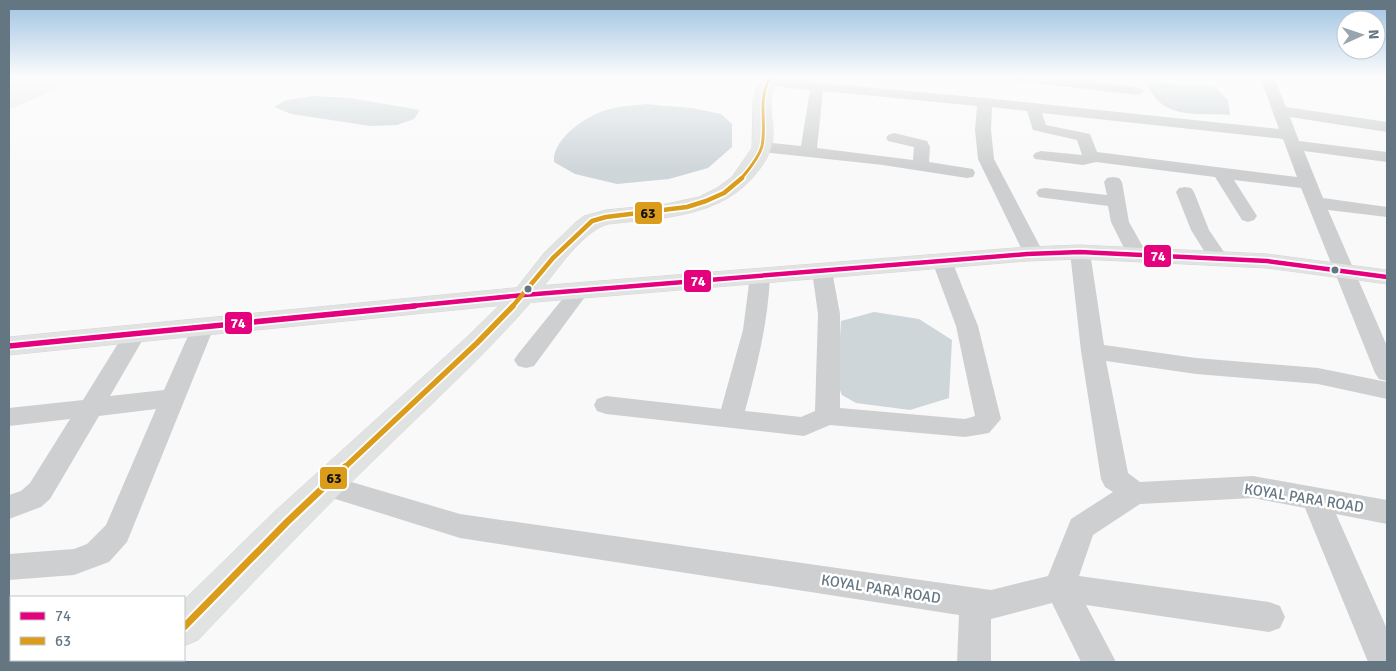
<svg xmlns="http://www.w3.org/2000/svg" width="1396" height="671" viewBox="0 0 1396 671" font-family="Signika,sans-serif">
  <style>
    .built { fill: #e8e9e9 }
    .water { fill: #ced6d9 }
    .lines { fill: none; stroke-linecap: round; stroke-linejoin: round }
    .secondary-casing { stroke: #d5d6d7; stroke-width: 1 }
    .primary-casing { stroke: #d5d6d7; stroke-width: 1 }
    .street { fill: #cecfd0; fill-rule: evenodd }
    .secondary { fill: #e1e2e2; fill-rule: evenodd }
    .primary { fill: #e1e2e2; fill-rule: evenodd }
    .bus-1-far1-casing { stroke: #fff; stroke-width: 8 }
    .bus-1-casing { stroke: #fff; stroke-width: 9 }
    .bus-2-far3-casing { stroke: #fff; stroke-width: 5.5 }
    .bus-2-far2-casing { stroke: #fff; stroke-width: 8 }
    .bus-2-far1-casing { stroke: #fff; stroke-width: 9 }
    .bus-2-casing { stroke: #fff; stroke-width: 11 }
    .bus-1-far1 { stroke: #e5007d; stroke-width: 4.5 }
    .bus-1 { stroke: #e5007d; stroke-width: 5.5 }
    .bus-2-far3 { stroke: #da9c1a; stroke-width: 3 }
    .bus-2-far2 { stroke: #da9c1a; stroke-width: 4.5 }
    .bus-2-far1 { stroke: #da9c1a; stroke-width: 5.5 }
    .bus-2 { stroke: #da9c1a; stroke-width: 7 }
    .bus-dot { fill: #657683; stroke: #fff; stroke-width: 2 }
    .labels { text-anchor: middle; stroke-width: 5; stroke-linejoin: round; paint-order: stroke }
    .near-street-label { font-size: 15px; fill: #657683; stroke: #fff }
    .line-badge { stroke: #fff; stroke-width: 2 }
    .badge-label { font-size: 14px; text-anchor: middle; font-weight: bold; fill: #fff }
    .pale-badge-label { font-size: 14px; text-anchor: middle; font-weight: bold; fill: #111 }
  </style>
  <rect width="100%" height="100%" fill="#f9f9f9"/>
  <path class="built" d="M9,77H84L9,110Z"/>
  <path class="water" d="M1147,83L1214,86L1228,100L1230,115C1198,113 1160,120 1147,83Z
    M314,96L350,98L420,110L414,119L397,125L371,126L291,114L274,107L286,100Z
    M645,104L692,108L721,114L732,124V147L708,168L669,179L617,184L575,174L554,162C552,139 586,116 606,110C618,106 632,106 645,104Z
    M874,312L919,319L952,340L949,398L910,410L856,403L842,395L837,383L841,321Z"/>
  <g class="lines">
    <g class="secondary-casing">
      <path id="secondary" d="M762,77H778C763,106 778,125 771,148C768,157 763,165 758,171C723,218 661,218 608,224C580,232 551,279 532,301C485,355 431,404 380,454C318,514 258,577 198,640L184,646V600L274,512L467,337L515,290L544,253L576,222L584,216L606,210L666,204L699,197L717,188L732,177L752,148L753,101L757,85Z
        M130,660H173L172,662H129Z"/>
    </g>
    <g class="primary-casing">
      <path id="primary" d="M1080,245L1267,254L1387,270V284L1267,268L1080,259L1027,261L524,303L9,355V337L524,287L1027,247Z"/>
    </g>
    <path class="street" d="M1009,77H1053L1138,87L1145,91L1138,95L1016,81Z
      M1260,77H1274L1286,107L1387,122V132L1290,117L1299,141L1387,152V162L1304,151L1323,198L1387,207V217L1328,210L1387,346V381L1379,379L1375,373L1301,188L1234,180L1257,216L1254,220L1248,222L1242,220L1215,177L1096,162L1083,165L1035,159L1033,156L1035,153L1041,151L1082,155L1077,140L1033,130L1027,111L992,107L991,130L994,159L1044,254L1041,258L1034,260L1027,258L1024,254L978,159L975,130L977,106L823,91L817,148L913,160L914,147L888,141L886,138L888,135L894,133L927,141L930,147L929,162L973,169L975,173L973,177L967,178L883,165L762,152L756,150L754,147L756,144L762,142L801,146L810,90L762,85L760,82L767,78L985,98L1279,129ZM1042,113L1283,139L1297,177L1097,152L1090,134L1046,125Z
      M1113,177L1119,178L1122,182L1129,222L1147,254L1144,258L1137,260L1130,258L1127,254L1111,222L1108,206L1045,198L1039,197L1036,193L1039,189L1045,188L1107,195L1104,182L1107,178Z
      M1185,187L1191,188L1194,192L1209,230L1228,258L1225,262L1218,264L1211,262L1191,230L1176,192L1179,188Z
      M1080,246L1087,248L1090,252L1104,345L1196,358L1318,368L1387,382V399L1318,384L1196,374L1106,361L1128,473L1140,482L1253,476L1387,500V524L1336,514L1387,629V662H1368L1305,508L1253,498L1140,504L1093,535L1079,576L1269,602L1280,606L1285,617L1280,628L1269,632L1086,605L1116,662H1081L1052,603L991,619V662H957L959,615L460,538L329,497L319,491L315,483L319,475L329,472L348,481L460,514L991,590L1048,576L1071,519L1113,492L1105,487L1101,479L1081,351L1070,252L1073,248Z
      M942,255L949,257L952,261L978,326L1001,419L989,433L965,437L830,425L804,436L606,414L597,411L594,405L597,399L606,396L721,409L743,330L750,276L753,272L760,270L767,272L770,276C768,323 757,366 745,411L801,417L815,411L818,314L812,271L815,267L822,265L829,267L832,271L840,314V408L965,419L975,416L956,326L932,261L935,257Z
      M580,284L587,286L590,290L534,366L526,368L518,366L514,360L518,354L573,286Z
      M203,320L211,322L214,327L127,542L109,562L74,575L9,580V554L74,549L87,544L106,525L156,409L99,416L50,499L41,507L9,519V495L21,491L30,483L70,419L9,426V408L83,400L127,329L135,327L143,329L146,334L110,396L164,390L192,327L195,322Z"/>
    <use href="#secondary" class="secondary"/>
    <use href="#primary" class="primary"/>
    <g class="bus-1-far1-casing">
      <path id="bus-1-far1" d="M402,307L524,295L1027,254L1080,252L1267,261L1387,277"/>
    </g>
    <g class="bus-1-casing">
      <path id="bus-1" d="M9,346L415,306"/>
    </g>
    <g class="bus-2-far3-casing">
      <path id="bus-2-far3" d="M741,179C748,170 759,158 762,146C767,121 757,102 770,77"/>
    </g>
    <g class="bus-2-far2-casing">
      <path id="bus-2-far2" d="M512,307L553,258L592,221L606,217L687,207L706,201L724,193L742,178"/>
    </g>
    <g class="bus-2-far1-casing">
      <path id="bus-2-far1" d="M344,468L477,343L513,306"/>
    </g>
    <g class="bus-2-casing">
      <path id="bus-2" d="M184,627L287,522L345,467"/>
    </g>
    <use href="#bus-1-far1" class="bus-1-far1"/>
    <use href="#bus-1" class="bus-1"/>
    <use href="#bus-2-far3" class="bus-2-far3"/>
    <use href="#bus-2-far2" class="bus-2-far2"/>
    <use href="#bus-2-far1" class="bus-2-far1"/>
    <use href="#bus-2" class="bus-2"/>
  </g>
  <linearGradient id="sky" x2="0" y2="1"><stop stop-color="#9dc2e2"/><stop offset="0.45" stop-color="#fcfcfc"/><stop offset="1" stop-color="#fcfcfc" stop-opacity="0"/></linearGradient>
  <rect width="1396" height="171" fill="url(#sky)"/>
  <g class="bus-dot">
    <circle cx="1335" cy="270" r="4.5"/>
    <circle cx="528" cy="289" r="4.5"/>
  </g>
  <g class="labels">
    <g class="near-street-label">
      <text transform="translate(1304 498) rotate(9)" y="5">KOYAL PARA ROAD</text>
      <text transform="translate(881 589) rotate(9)" y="5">KOYAL PARA ROAD</text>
    </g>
  </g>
  <g class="line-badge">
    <rect x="634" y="201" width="29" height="24" rx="5" fill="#da9c1a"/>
    <rect x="1143" y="244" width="29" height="24" rx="5" fill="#e5007d"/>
    <rect x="683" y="269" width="29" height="24" rx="5" fill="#e5007d"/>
    <rect x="224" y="311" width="29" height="24" rx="5" fill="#e5007d"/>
    <rect x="319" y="466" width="29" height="24" rx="5" fill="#da9c1a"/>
  </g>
  <g class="badge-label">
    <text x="1158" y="261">74</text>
    <text x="698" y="286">74</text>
    <text x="238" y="328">74</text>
  </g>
  <g class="pale-badge-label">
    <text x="648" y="218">63</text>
    <text x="334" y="483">63</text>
  </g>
  <rect width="1396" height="671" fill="none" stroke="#657683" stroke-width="20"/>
  <rect x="10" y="596" width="175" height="65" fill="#ffffff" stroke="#c1c8cd"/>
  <rect x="20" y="612" width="25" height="8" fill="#e5007d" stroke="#c1c8cd"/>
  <text x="55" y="621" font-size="15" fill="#657683">74</text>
  <rect x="20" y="637" width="25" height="8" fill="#da9c1a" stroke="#c1c8cd"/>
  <text x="55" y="646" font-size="15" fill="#657683">63</text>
  <g transform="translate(1361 35) rotate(87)"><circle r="24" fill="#ffffff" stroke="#c1c8cd"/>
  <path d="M0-4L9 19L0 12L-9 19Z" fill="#99a4ac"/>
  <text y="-8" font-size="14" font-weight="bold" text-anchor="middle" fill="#657683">N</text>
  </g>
</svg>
